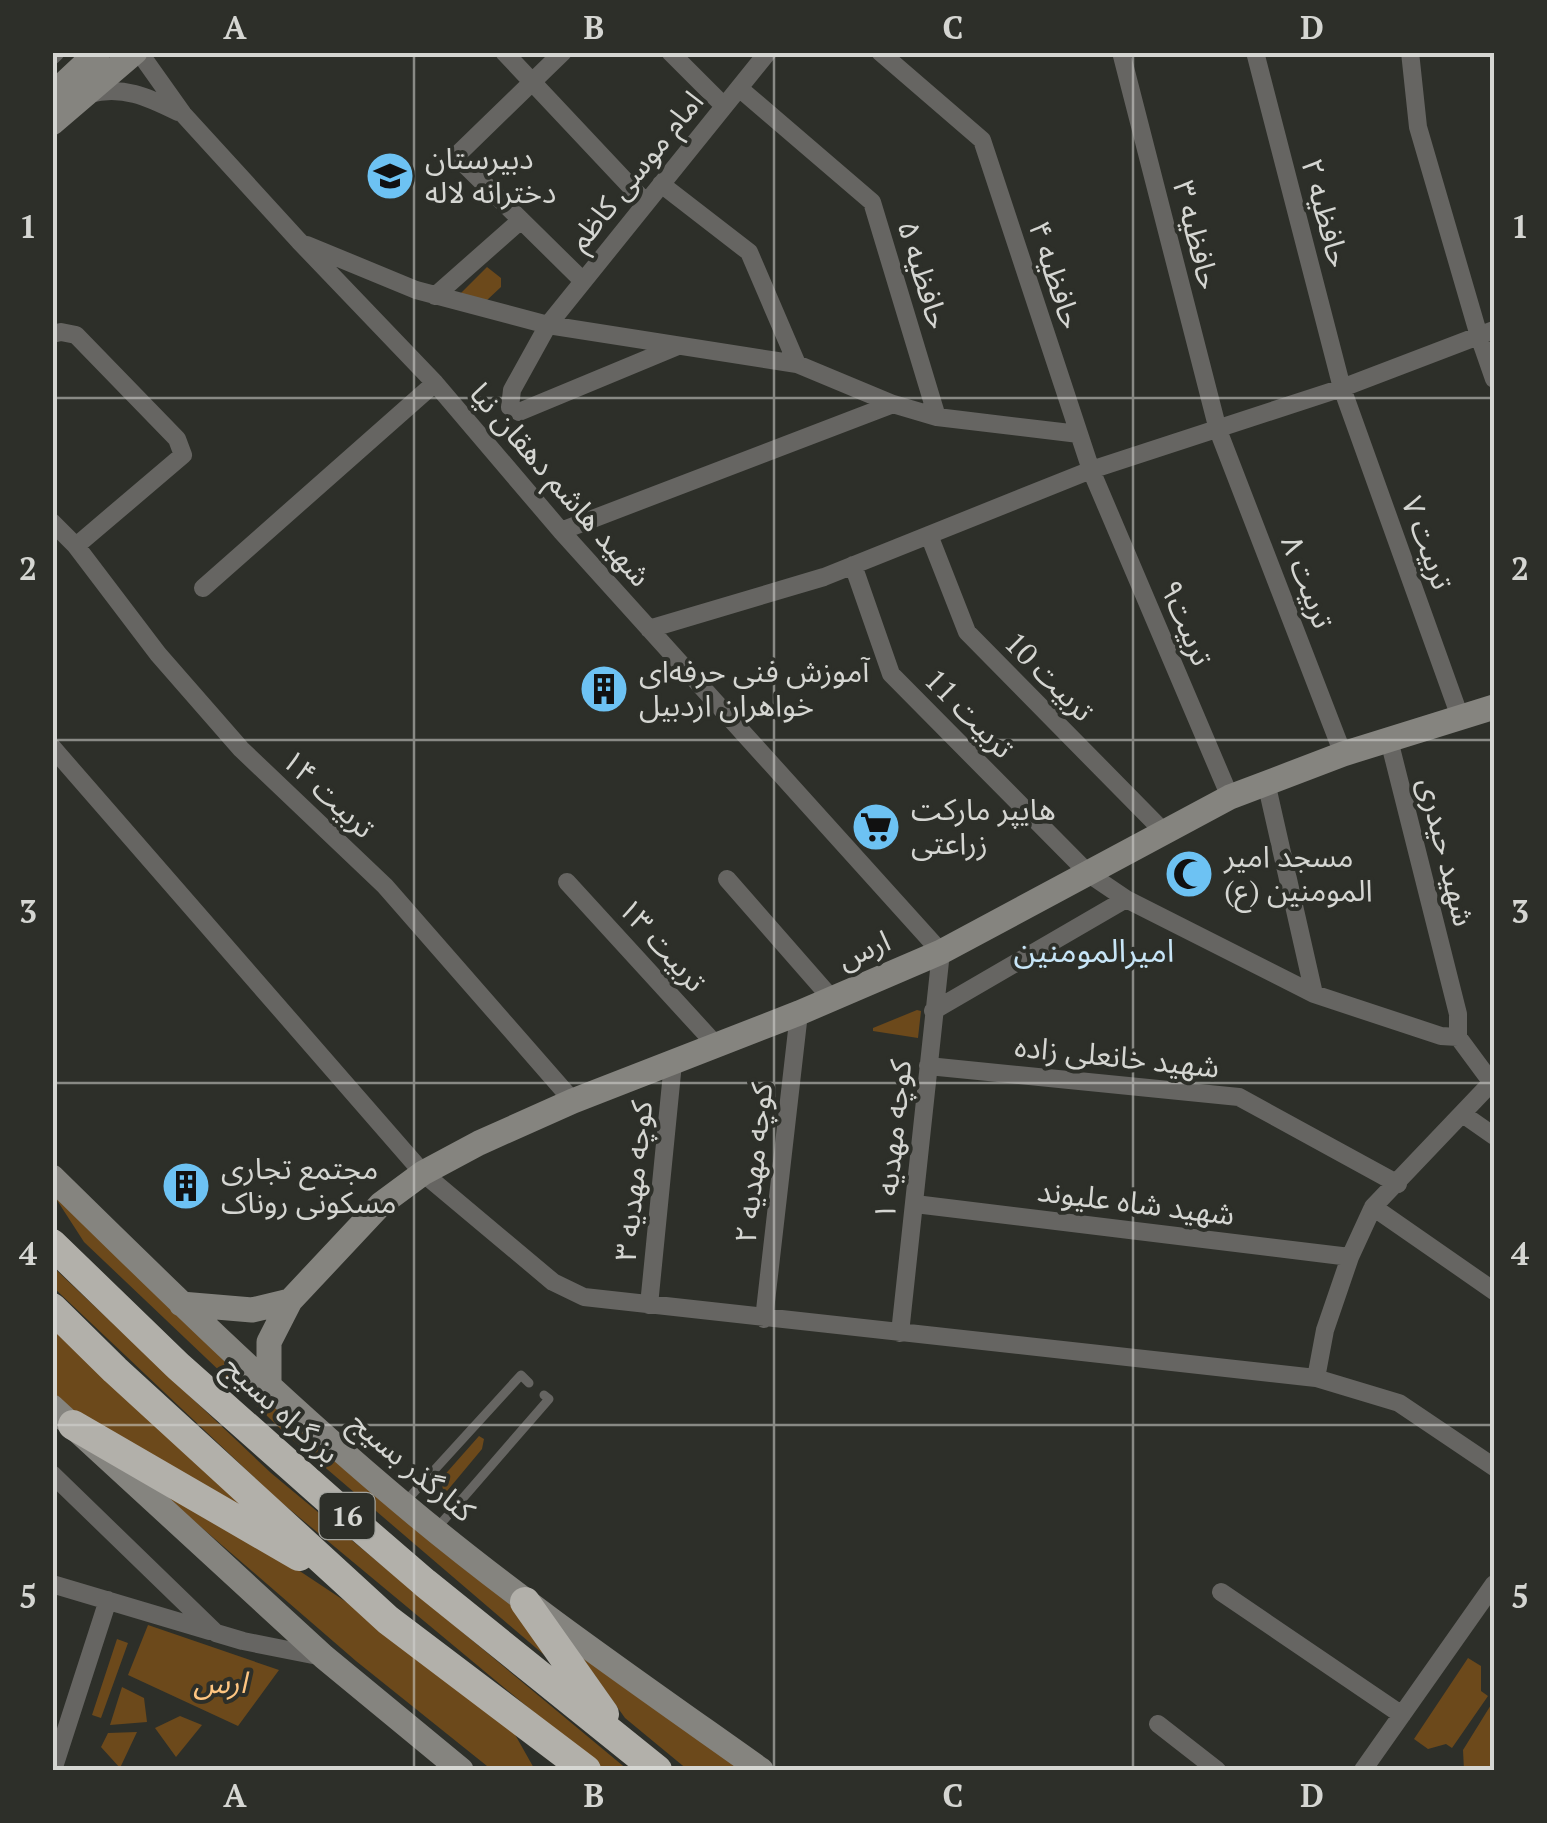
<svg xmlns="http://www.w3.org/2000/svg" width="1547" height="1823" viewBox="0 0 1547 1823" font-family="'PT Serif','Noto Sans Arabic',serif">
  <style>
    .green { fill: #6c491b }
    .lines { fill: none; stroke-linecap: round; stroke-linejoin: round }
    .lane { stroke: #666562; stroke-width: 9 }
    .street { stroke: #666562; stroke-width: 18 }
    .secondary { stroke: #85847f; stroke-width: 25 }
    .highway { stroke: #b2b0aa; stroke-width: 30 }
    .grid { fill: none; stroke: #d5d6d2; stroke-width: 2.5; stroke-opacity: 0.55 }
    .labels { text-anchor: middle; stroke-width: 8; stroke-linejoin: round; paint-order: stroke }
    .shield { fill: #2d2f29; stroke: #a3a49f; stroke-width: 2.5 }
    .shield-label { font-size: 28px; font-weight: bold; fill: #d5d6d2 }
    .poi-label { font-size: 30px; fill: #d5d6d2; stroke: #2d2f29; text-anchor: start }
    .street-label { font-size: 30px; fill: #d5d6d2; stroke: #2d2f29 }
    .park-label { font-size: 30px; font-style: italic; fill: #fec581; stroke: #2d2f29 }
    .neighbourhood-label { font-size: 32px; fill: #c7e5f7; stroke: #2d2f29 }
    .neatline { fill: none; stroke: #d5d6d2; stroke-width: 4 }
    .grid-label { font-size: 32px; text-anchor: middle; font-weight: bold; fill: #d5d6d2 }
  </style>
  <rect width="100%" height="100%" fill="#2d2f29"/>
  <path class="green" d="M487,267L501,278V287L486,301L459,295Z
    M917,1010L921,1011L918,1038L873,1031V1028Z
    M53,1194L519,1607L556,1665L286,1434L84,1242Z
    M52,1266L271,1473L628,1770H605L595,1763L276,1498L53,1287Z
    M53,1317L254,1516L75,1412L53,1392Z
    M479,1436L484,1439L482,1449L447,1491L443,1490L441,1479Z
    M150,1483L244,1534L369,1617L513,1731L535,1770H492L356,1661Z
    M148,1625L279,1670L238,1726L128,1675Z
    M117,1639L128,1643L101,1718L92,1715Z
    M576,1649L743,1770H688L625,1718Z
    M1468,1658L1481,1666V1691L1488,1696L1452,1748L1446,1744L1428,1749L1414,1739Z
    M122,1687L144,1698L147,1722L110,1725Z
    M1494,1700V1770H1464L1463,1750Z
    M180,1716L202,1725L176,1757L155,1728Z
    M137,1732L120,1768L101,1747L108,1733Z"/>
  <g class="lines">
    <path class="lane" d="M406,1501L521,1375L529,1383
      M437,1528L549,1399L544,1395"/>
    <path class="street" d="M139,52L183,114L299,241L435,383L561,531L941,952L900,1333
      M504,52L646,203
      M563,52L456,156L583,281
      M670,52L724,106
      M880,52L982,140L1091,470L1230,797
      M1121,52L1218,430L1343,754
      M1255,52L1342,388L1460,717
      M1410,52L1418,127L1479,336L1494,379
      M52,56L56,52
      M739,88L872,202L937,417
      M89,94C122,85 148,97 178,112
      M661,184L749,252L797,364
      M307,245L416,290L548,325L797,364L893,404L937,417L1079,434
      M435,296L521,220
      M52,334L61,332L76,335L177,439L183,455L76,546
      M678,346L519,412L510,407L512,390L548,325L768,52
      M52,522L76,546L158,654L241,749L385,886L573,1101
      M561,531L893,404
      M929,535L967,632L1166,834
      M853,565L891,674L1089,874L1126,899L1314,994L1441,1036L1458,1037
      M203,588L435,383
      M649,629L824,577L1091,470L1342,388L1494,330
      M1389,740L1458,1014V1037
      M52,747L423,1173L553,1282L584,1297L1316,1378L1325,1330L1350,1257L1373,1207L1494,1080
      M1266,782L1314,994
      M727,879L832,999
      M567,882L717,1046
      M933,1011L1126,899
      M1458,1037L1492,1083
      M928,1066L1239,1097L1398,1184
      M1464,1115L1494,1136
      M915,1204L1350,1257
      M1373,1207L1494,1291
      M649,1305L673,1063
      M764,1319L799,1013
      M1316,1378L1399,1403L1494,1467
      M52,1474L216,1633L243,1641L323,1657
      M52,1584L210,1631
      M1221,1592L1402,1715
      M1158,1724L1217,1770
      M53,1770L108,1600
      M1363,1770L1494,1584"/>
    <path class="secondary" d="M52,95L98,52
      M52,123L135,52
      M52,1177C166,1289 279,1400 402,1503C516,1599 640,1684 761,1770
      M181,1304L252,1310L290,1301
      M269,1387V1342L290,1301L381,1204L423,1173L479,1143L573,1101L799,1013L941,952L1230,797L1343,754L1494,707
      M52,1407L324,1657L461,1770"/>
    <path class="highway" d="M52,1244L178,1366L346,1515L425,1583L657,1770
      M52,1308L115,1370L388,1620L586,1770
      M73,1425L299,1556
      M525,1602L604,1714"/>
  </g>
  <path class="grid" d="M414,52V1770M774,52V1770M1133,52V1770M52,398H1494M52,740H1494M52,1083H1494M52,1425H1494"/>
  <defs>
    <g id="school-disc" transform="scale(2.5)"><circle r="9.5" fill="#6dc2f3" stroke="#2d2f29"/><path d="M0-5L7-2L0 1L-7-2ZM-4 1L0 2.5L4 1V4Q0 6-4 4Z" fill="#111"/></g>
    <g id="building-disc" transform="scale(2.5)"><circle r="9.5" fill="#6dc2f3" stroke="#2d2f29"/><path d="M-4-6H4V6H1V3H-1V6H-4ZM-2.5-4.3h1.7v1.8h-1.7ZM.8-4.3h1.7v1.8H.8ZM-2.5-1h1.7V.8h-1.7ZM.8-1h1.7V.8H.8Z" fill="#111"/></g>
    <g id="supermarket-disc" transform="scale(2.5)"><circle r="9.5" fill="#6dc2f3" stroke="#2d2f29"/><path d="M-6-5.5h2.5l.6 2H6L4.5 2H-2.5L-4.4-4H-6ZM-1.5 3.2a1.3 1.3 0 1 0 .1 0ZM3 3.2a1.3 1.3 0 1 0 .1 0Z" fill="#111"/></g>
    <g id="mosque-disc" transform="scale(2.5)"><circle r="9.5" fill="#6dc2f3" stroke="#2d2f29"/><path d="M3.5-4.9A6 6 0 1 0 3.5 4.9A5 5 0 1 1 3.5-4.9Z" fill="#111"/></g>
  </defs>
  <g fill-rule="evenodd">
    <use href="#school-disc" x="390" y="176"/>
    <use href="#building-disc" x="604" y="689"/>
    <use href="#supermarket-disc" x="876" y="827"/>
    <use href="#mosque-disc" x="1189" y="874"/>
    <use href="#building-disc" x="186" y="1186"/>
  </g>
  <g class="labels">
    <rect class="shield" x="319.5" y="1493" width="55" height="46" rx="8"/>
    <g class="shield-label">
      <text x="347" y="1526">16</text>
    </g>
    <g class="poi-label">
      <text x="425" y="169">دبیرستان<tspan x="425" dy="34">دخترانه لاله</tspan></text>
      <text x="639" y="682">آموزش فنی حرفه‌ای<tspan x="639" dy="34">خواهران اردبیل</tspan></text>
      <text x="911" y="820">هایپر مارکت<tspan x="911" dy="34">زراعتی</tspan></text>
      <text x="1224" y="867">مسجد امیر<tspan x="1224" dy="34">المومنین (ع)</tspan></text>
      <text x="221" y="1179">مجتمع تجاری<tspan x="221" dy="34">مسکونی روناک</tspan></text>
    </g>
    <g class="street-label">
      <text transform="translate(636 171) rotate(-51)" y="10">امام موسی کاظم</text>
      <text transform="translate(1325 213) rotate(75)" y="10">حافظیه ۲</text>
      <text transform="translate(1196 235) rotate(76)" y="10">حافظیه ۳</text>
      <text transform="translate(923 275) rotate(73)" y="10">حافظیه ۵</text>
      <text transform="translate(1055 275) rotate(72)" y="10">حافظیه ۴</text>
      <text transform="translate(560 485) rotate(49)" y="10">شهید هاشم دهقان نیا</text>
      <text transform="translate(1427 543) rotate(70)" y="10">تربیت ۷</text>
      <text transform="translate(1307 582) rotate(69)" y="10">تربیت ۸</text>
      <text transform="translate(1186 623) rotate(67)" y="10">تربیت۹</text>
      <text transform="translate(1049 677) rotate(45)" y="10">تربیت 10</text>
      <text transform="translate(969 714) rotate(45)" y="10">تربیت 11</text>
      <text transform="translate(328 794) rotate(43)" y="10">تربیت ۱۴</text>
      <text transform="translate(1446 852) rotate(76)" y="10">شهید حیدری</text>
      <text transform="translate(662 945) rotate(48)" y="10">تربیت ۱۳</text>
      <text transform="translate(864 950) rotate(-23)" y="10">ارس</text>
      <text transform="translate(1117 1057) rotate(6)" y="10">شهید خانعلی زاده</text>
      <text transform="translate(893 1140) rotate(-84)" y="10">کوچه مهدیه ۱</text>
      <text transform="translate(754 1163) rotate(-84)" y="10">کوچه مهدیه ۲</text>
      <text transform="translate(634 1181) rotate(-84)" y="10">کوچه مهدیه ۳</text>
      <text transform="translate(1136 1203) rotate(7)" y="10">شهید شاه علیوند</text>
      <text transform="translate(281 1410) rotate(42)" y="10">بزرگراه بسیج</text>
      <text transform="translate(412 1467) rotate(40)" y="10">کنارگذر بسیج</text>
    </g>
    <g class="park-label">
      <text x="220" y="1693">ارس</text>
    </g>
    <g class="neighbourhood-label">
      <text x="1094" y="962">امیرالمومنین</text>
    </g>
  </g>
  <rect width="1547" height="1823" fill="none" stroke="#2d2f29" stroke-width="110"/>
  <rect x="55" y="55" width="1437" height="1713" class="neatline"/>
  <g class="grid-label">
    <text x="235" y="39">A</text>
    <text x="594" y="39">B</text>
    <text x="953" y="39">C</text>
    <text x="1312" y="39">D</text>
    <text x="28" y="238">1</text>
    <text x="1520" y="238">1</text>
    <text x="28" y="580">2</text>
    <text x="1520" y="580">2</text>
    <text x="28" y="923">3</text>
    <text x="1520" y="923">3</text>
    <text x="28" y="1265">4</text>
    <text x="1520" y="1265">4</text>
    <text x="28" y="1608">5</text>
    <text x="1520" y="1608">5</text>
    <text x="235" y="1807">A</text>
    <text x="594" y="1807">B</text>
    <text x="953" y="1807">C</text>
    <text x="1312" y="1807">D</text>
  </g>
</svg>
